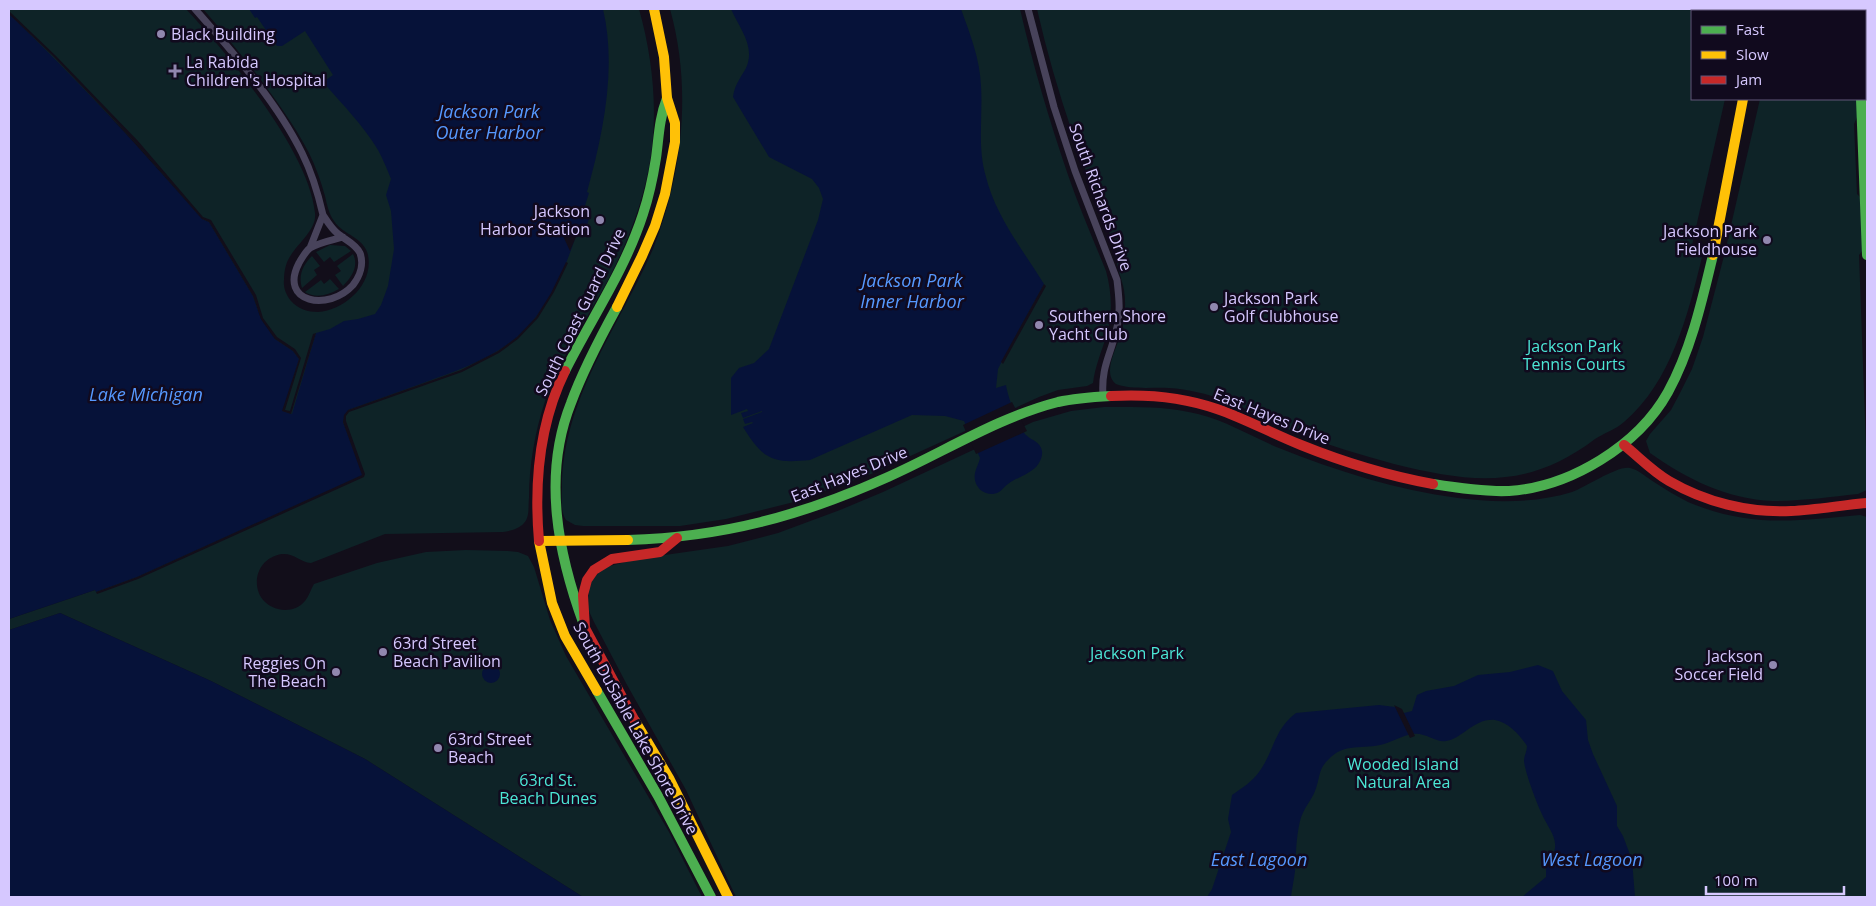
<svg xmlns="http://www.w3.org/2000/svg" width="1876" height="906" viewBox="0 0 1876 906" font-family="'Open Sans',sans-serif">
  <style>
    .green { fill: #0e2327 }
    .water { fill: #061239 }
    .pier { fill: #120e1a }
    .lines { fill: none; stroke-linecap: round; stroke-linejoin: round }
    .street { stroke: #48435b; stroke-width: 7 }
    .fast { stroke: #4caf50; stroke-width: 10 }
    .slow { stroke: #ffc107; stroke-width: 10 }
    .jam { stroke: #c62828; stroke-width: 10 }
    .poi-dot { fill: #9187af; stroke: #110a1e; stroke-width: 2 }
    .labels { text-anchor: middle; stroke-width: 5; stroke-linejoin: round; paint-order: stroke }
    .poi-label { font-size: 16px; fill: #d6c8ff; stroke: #110a1e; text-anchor: start }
    .street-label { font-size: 16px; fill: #d6c8ff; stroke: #110a1e }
    .park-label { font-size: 16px; fill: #4ce7d6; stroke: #110a1e }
    .water-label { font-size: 18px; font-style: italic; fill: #5699ff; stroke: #110a1e }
  </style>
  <rect width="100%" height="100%" fill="#120e1a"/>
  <path class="green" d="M9,9H186C228,54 309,151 315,213C317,229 299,242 291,255C286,262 284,271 284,280C283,287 286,295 291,301C298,309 308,312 318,312C345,310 374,284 368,255C364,237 343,235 334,221C329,214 327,205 325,196C321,182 316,167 309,153C294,124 274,97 254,71C237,50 221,29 203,9H639C652,55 658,107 651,155C643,208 622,258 595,303C577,335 557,366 545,401C535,432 529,465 529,498C528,506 530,517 524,523C519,529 510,531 503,532L385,534L311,563C300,562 294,553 282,554C248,559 248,608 285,610C293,610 300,607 305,601C309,596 311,589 314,584L377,563L426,552L466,550L508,551L518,552L528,556L534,567L550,620L566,656L669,832L702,897H583L365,759L211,681L60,613L9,630V619L95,590L96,591L282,411L275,339L202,219L136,143L9,14Z
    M670,9H1020C1033,65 1049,120 1068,175C1079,207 1093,239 1106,271C1112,293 1113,316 1106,337C1101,353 1095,367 1093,383L1087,386L1058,390L1039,397L871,474L798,501L726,519L680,526H583L575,525L566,520C560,511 562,498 562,487C563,398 619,327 653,249C683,173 692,88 670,9Z
    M1037,9H1737V11H1692V99H1725L1690,254L1702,257C1688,315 1671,382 1624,422C1615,430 1604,433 1595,439C1528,490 1471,483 1394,464C1361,455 1328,445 1297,433C1272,423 1249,409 1224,400C1207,394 1188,389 1169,388C1153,387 1132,390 1116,384C1100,372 1121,342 1123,325C1125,314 1126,302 1124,290C1122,278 1114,263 1117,252C1085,172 1056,93 1037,9Z
    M1780,9H1850V11H1780Z
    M1760,99H1857L1858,115L1854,124L1857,194L1861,198L1863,250L1859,255L1867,474V490L1858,494C1830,497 1801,501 1773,501C1726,499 1687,479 1650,453L1646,441L1650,434L1671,410L1680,393L1692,369L1703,337L1724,256Z
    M330,245L345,246L351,251L334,262L330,257L324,262L316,252Z
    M353,254C359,266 352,277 343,286L335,275L341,271L337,266Z
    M312,256L320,266L314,270L317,275L302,288C298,275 303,265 312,256Z
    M330,279L339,289C328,295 316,299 305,292L321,280L324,284Z
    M1104,407C1135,407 1167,406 1198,414C1227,421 1252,437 1279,448C1337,471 1396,490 1458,498C1495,503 1537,503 1572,492C1586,487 1618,465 1630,468C1639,470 1646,477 1654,482C1665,489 1676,496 1688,502C1750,528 1795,521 1860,515L1867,517V897H736L686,790L626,683L594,622L588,609L589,584L602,568L637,559L728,546L778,533L840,510L883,492L1033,422L1071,411Z"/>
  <path class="water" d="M249,9H603C617,68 603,134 587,192L589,193L583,212L590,216L587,225H579C568,264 549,309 517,337C490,360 456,371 423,383C398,392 373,401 348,410L343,422L363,475L137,577L96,592L95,590L9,619V14C77,79 140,148 202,219L209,222L253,296L261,319L275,339L293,351L299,359L283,411L292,414L316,333L330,329L344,321L358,319L375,314L381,305L388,286L394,249L391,211L386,195L391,179C387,169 383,159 378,150C363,125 342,104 323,82L333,75L305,31L282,46H277L257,17L255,18Z
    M731,9H961C970,34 980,59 981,86C983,117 977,147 986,177C996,217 1023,250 1044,284L1001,363L998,369L996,388L1006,385C1008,397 1018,427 1026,435C1032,441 1040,441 1042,451C1043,457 1039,464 1035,468C1027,475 1016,478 1008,484C1005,486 1002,490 999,492C986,499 972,487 975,473C976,468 979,463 980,458L964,421L945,416L912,415L810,460C772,464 763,459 743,427L753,423L752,422L745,424L743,419L762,412V411L743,418L741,413L748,411L747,409L731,415V378L739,368L754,363L769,349L818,220L823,199L819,188L812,179L769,157L733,97C734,86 741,77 746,68C756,46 739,28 731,9Z
    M60,613L211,681L365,759L583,897H9V630Z
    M1538,665L1553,671L1562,691L1586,720L1588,740L1593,754L1617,806V826L1623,836L1632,860L1635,897H1522L1546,877V865C1565,843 1550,833 1541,812C1536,801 1525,772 1524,761C1524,756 1527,751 1527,746C1520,735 1508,722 1495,720C1474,718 1461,740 1446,741C1436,743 1425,732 1413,734C1404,735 1394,741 1384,744C1363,750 1344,742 1328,760C1318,769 1320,779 1315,791C1311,801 1303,809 1300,821C1296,838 1296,854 1295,871C1294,880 1292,888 1291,897H1207L1212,889L1231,832L1228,819L1232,795C1242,788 1252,782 1259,772C1274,752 1274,729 1296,713L1379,705L1395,707L1404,713L1412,711L1417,695L1426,691L1454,686L1478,675L1510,672Z
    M482 674a9 9 0 1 1 18 0a9 9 0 1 1-18 0Z"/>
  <path class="pier" d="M9,11L56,56L138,141L203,217L211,220L256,295L263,318L277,337L295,349L301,358L285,410L290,411L313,334L316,333L291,414L282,411L299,359L293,351L275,339L261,319L253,296L209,222L202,219L136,143L54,57L9,14Z
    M542,220L576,237L570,251L563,236L541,222Z
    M566,262L568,263L554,292L538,318L518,339L499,353L462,372L349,412L346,416V421L365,474L364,477L138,579L97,594L96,592L137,577L362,475L343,422L344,415L348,410L461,370L498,351L517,337L536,317L551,293Z
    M1044,284L1046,286L1003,364L1001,362Z
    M1012,402L1027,431L976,454L963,425Z
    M1394,705L1402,709L1415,736L1410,738Z"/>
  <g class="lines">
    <path class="street" d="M195,9C232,51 277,102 302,153C312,173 318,193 323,215
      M1028,9L1054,107L1075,171L1117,280C1119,297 1121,314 1116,331C1110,357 1101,367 1103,396
      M310,248L323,215C327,221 331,228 337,233C345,240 355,243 360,253C364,264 360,276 353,285C329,312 278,303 299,263C302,258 305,252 310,248C320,242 333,240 343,237"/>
    <path class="fast" d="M1861,99L1867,255
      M565,371C591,319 625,270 643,214C649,196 653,177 656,158C659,136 659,119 667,98
      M1433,484C1458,488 1484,492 1509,491C1570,487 1638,446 1668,392C1691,350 1702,301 1713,255
      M628,540C723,537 801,516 888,477C944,452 999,417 1058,402C1076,398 1093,397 1111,396
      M584,625C558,554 542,476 571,403C583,370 600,338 617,307
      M597,691L658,796L711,897"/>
    <path class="slow" d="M1772,9V11
      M1713,255L1743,99
      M617,307L642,256L655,226L665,194L675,142V123L667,98L664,57L654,9
      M597,691L565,636L552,603L539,541L628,540
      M635,721L669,778L728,897"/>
    <path class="jam" d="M1856,9V11
      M1744,11L1745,9
      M1111,396C1146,394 1183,397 1217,409C1246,419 1273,434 1301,445C1343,462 1389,476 1433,484
      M1624,445C1639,457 1652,471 1669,481C1705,502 1748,513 1791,511C1816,510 1842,505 1867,503
      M539,541C534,483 539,424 565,371
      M635,721L585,628L583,595L587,580L594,570L612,559L660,552L677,538"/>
  </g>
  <g class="poi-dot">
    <circle cx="161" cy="34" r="5"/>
    <path d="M172.5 63.5h5v5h5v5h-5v5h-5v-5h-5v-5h5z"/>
    <circle cx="600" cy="220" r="5"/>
    <circle cx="1767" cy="240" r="5"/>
    <circle cx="1214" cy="307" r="5"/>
    <circle cx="1039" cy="325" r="5"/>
    <circle cx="383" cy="652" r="5"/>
    <circle cx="1773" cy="665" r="5"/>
    <circle cx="336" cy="672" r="5"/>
    <circle cx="438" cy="748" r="5"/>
  </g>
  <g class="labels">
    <g class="poi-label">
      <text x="171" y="40">Black Building</text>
      <text x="186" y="68">La Rabida<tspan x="186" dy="18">Children's Hospital</tspan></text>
      <text x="590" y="217" text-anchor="end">Jackson<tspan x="590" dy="18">Harbor Station</tspan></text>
      <text x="1757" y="237" text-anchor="end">Jackson Park<tspan x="1757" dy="18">Fieldhouse</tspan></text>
      <text x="1224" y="304">Jackson Park<tspan x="1224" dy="18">Golf Clubhouse</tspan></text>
      <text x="1049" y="322">Southern Shore<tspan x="1049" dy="18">Yacht Club</tspan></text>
      <text x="393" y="649">63rd Street<tspan x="393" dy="18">Beach Pavilion</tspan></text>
      <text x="1763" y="662" text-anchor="end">Jackson<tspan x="1763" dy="18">Soccer Field</tspan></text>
      <text x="326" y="669" text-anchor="end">Reggies On<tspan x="326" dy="18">The Beach</tspan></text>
      <text x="448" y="745">63rd Street<tspan x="448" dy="18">Beach</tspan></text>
    </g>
    <g class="street-label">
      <text transform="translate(1101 197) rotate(70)" y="6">South Richards Drive</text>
      <text transform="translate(580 312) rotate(-64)" y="6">South Coast Guard Drive</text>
      <text transform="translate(1272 416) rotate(22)" y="6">East Hayes Drive</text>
      <text transform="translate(849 474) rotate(-22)" y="6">East Hayes Drive</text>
      <text transform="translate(636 728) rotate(61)" y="6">South DuSable Lake Shore Drive</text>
    </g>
    <g class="park-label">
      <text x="1574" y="352">Jackson Park<tspan x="1574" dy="18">Tennis Courts</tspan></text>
      <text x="1137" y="659">Jackson Park</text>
      <text x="1403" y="770">Wooded Island<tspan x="1403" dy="18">Natural Area</tspan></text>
      <text x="548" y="786">63rd St.<tspan x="548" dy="18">Beach Dunes</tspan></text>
    </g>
    <g class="water-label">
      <text x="489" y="118">Jackson Park<tspan x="489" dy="21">Outer Harbor</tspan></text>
      <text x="912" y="287">Jackson Park<tspan x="912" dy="21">Inner Harbor</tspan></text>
      <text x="146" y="401">Lake Michigan</text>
      <text x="1259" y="866">East Lagoon</text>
      <text x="1592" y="866">West Lagoon</text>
    </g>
  </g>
  <rect width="1876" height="906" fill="none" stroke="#d6c8ff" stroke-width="20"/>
  <rect x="1691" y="10" width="175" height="90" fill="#110a1e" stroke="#605678"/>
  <rect x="1701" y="26" width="25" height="8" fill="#4caf50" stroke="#605678"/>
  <text x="1736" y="35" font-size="15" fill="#d6c8ff">Fast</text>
  <rect x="1701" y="51" width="25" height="8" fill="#ffc107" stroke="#605678"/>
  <text x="1736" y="60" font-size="15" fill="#d6c8ff">Slow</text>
  <rect x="1701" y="76" width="25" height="8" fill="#c62828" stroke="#605678"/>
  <text x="1736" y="85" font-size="15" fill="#d6c8ff">Jam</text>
  <path d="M1706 886v8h138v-8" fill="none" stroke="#d6c8ff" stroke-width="2.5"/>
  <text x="1714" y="886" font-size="15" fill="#d6c8ff" stroke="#110a1e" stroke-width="4" paint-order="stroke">100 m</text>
</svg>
